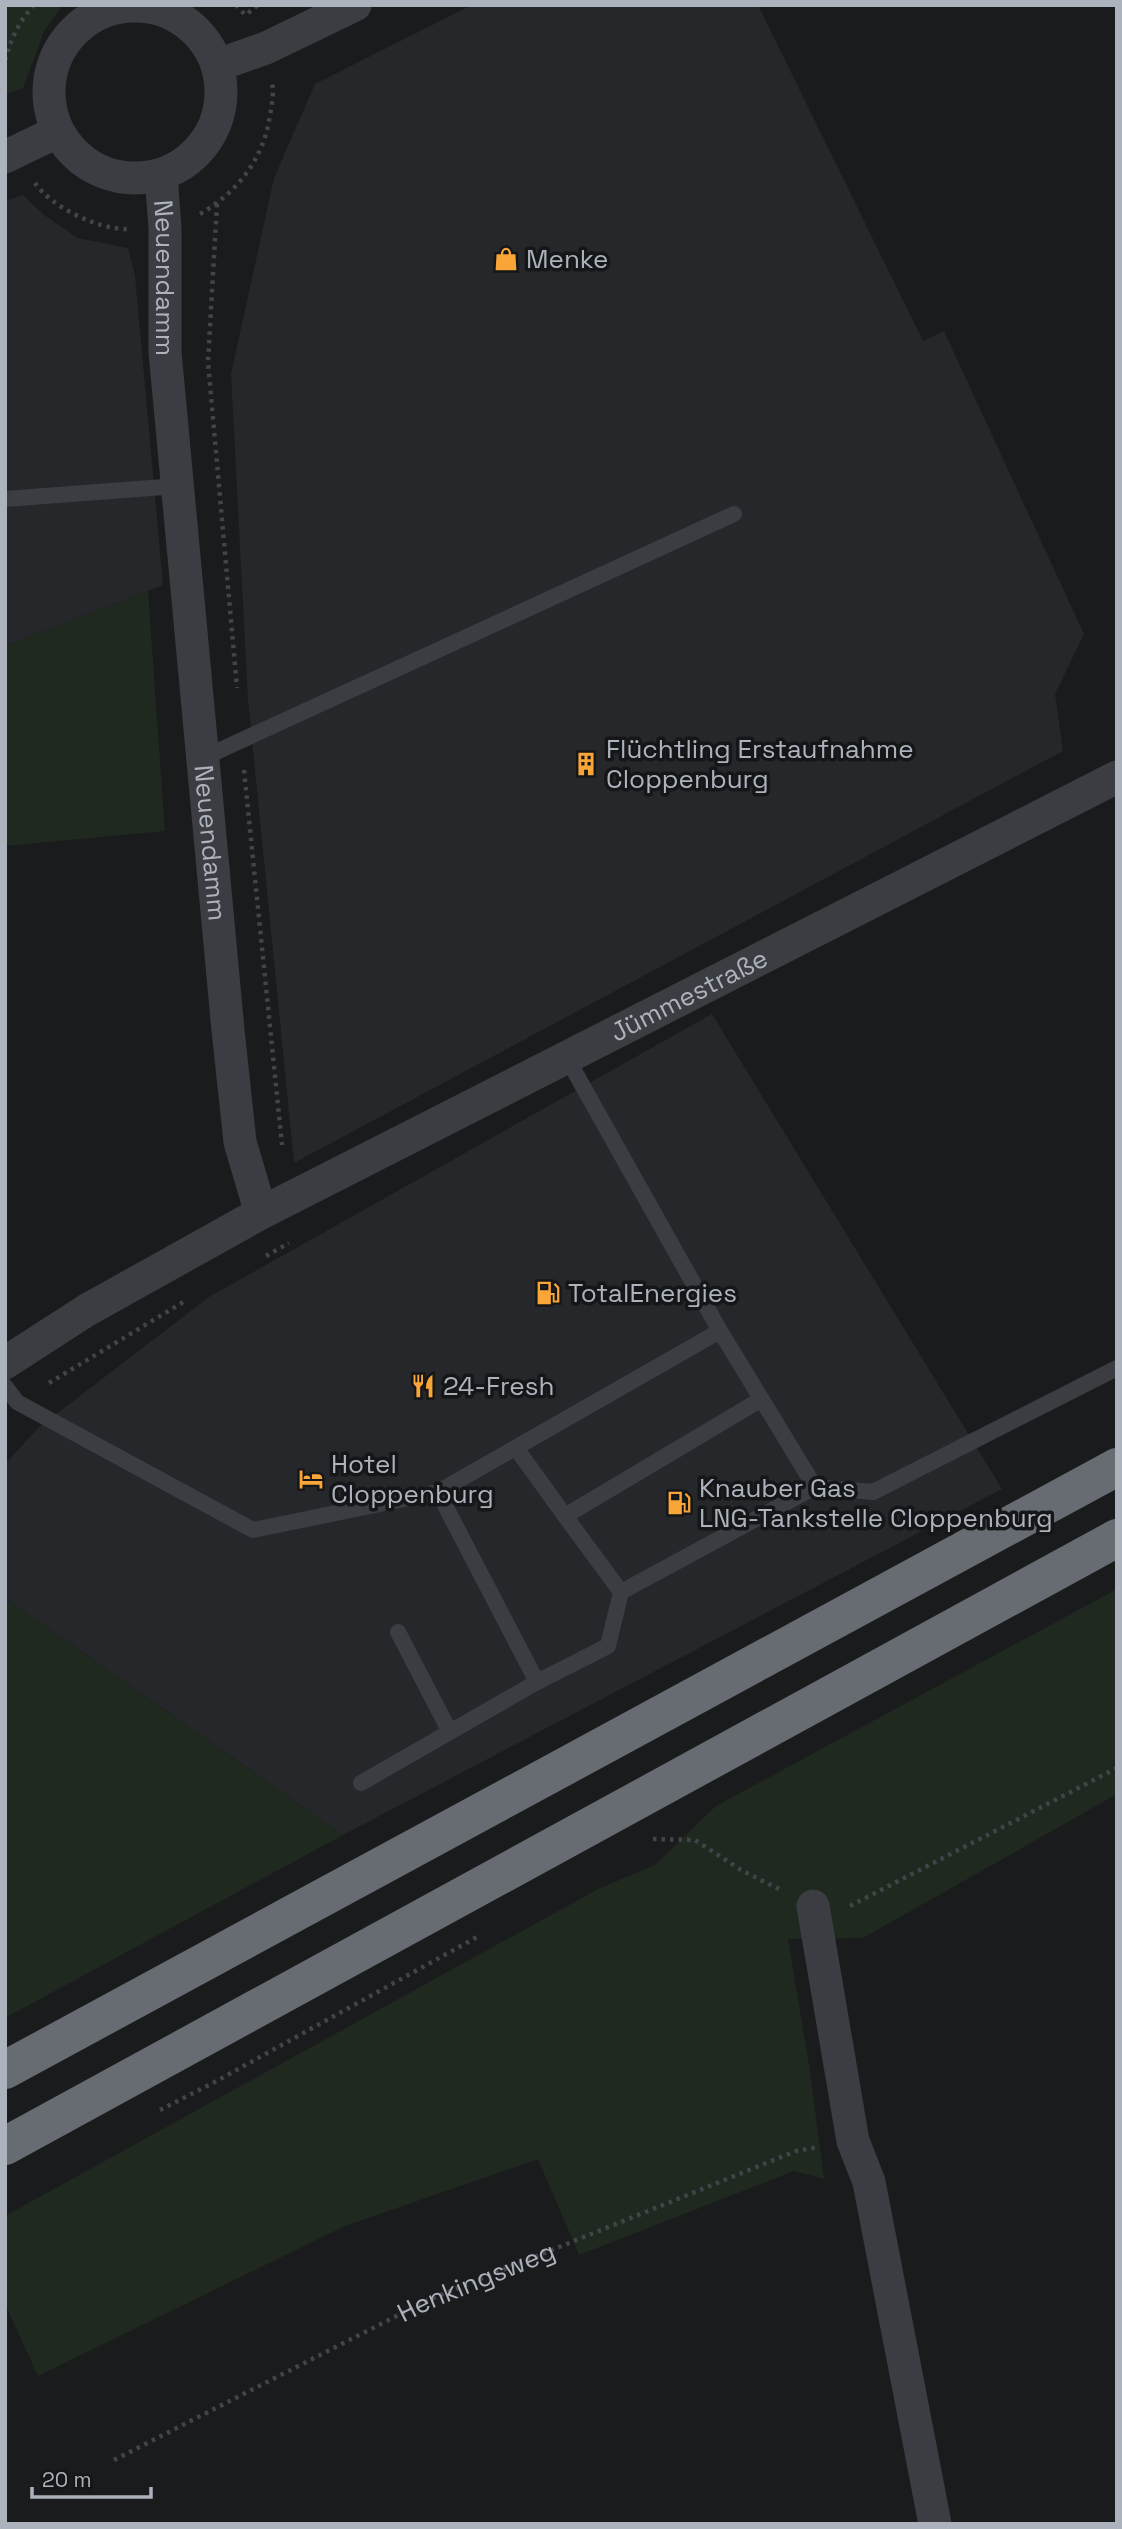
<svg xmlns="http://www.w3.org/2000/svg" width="1122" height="2529" viewBox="0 0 1122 2529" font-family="'Space Grotesk',sans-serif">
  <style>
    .built { fill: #26272a }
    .green { fill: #202920 }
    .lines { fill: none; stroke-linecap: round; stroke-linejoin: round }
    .path { stroke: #414449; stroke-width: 4.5; stroke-dasharray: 3.5 5; stroke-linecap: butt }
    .lane { stroke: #3b3d42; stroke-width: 16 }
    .street { stroke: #3b3d42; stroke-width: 33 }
    .highway { stroke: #676c73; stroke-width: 38 }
    .labels { text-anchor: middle; stroke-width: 7; stroke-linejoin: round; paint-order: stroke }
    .poi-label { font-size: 26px; fill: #adb3bd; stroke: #151618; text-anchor: start }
    .street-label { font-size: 26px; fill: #adb3bd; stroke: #151618 }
  </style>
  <rect width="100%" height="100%" fill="#1a1b1d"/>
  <path class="built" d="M472,5H758L923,341L944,331L1084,634L1055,694L1063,751L294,1163L248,699L231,374L274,178L315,84Z
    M23,195L44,215L78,238L128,248L135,276L163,585L5,646V201Z
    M712,1014L1002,1489L343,1835L5,1598V1464L38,1428L209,1297Z"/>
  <path class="green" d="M5,5H63L45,29L23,88L5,95Z
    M148,591L165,831L5,846V646Z
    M1117,1589V1794L863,1938L788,1939L809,2065L824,2179L794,2171L579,2255L538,2159L345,2226L38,2376L5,2304V2216L598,1889L655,1865L716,1806Z
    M5,1598L343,1835L5,2018Z"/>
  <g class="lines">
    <g class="path">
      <path d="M236,5L247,17"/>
      <path d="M248,13L258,5"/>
      <path d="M5,60C11,39 19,21 34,5"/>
      <path d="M35,183C51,207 99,230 128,229"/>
      <path d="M217,204L208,362L237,688"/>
      <path d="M200,214C238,192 264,158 270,115C272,104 274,94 272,82"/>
      <path d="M244,770L282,1145"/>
      <path d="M266,1256L289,1243"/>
      <path d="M49,1383L185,1301"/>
      <path d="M653,1839L695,1840L741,1870L781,1890"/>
      <path d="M850,1906L1117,1768"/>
      <path d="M160,2110L213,2083L477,1937"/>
      <path id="s1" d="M114,2460L426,2301L796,2151L818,2147"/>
    </g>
    <path class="lane" d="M5,499L177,486
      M203,758L734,514
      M567,1058L720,1331L815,1487L873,1492L1117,1368
      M5,1386L17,1402L253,1530L438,1492L720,1331
      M516,1448L565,1516L760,1400
      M438,1492L537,1682
      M565,1516L621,1592
      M398,1632L450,1732
      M361,1783L537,1682L608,1646L621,1592L815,1487"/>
    <g class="street">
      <circle cx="135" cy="92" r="86"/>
      <path d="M218,65L266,48L355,5"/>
      <path d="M5,157L57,132"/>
      <path id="s2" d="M161,175L165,228V352L228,1030L240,1142L261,1213"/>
      <path id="s3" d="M5,1363L87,1310L261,1213L1117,777"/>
      <path d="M813,1906L853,2141L869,2182L935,2524"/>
    </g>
    <path class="highway" d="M5,2070L1117,1467
      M5,2146L1117,1538"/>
  </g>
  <defs>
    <g id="shop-bare" transform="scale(1.89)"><path d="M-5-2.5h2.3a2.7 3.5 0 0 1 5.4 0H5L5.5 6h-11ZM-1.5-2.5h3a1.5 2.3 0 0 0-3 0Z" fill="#f9a537" stroke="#151618" stroke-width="2.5" paint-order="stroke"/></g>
    <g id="building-bare" transform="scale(1.89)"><path d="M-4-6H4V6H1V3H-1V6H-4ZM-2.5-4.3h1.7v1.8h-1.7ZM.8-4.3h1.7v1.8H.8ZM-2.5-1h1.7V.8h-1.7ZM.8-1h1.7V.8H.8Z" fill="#f9a537" stroke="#151618" stroke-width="2.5" paint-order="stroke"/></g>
    <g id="fuel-bare" transform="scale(1.89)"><path d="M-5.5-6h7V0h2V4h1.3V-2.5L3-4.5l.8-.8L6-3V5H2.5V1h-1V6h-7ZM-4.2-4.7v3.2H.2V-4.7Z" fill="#f9a537" stroke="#151618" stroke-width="2.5" paint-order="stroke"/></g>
    <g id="restaurant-bare" transform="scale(1.89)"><path d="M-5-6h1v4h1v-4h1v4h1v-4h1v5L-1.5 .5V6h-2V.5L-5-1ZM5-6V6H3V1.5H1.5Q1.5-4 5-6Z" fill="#f9a537" stroke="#151618" stroke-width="2.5" paint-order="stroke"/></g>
    <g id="hotel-bare" transform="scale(1.89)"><path d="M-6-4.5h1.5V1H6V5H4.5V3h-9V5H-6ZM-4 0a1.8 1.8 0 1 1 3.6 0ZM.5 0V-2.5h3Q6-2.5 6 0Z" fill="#f9a537" stroke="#151618" stroke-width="2.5" paint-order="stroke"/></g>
  </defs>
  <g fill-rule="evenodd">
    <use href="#shop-bare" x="506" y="259"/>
    <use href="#building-bare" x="586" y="764"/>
    <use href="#fuel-bare" x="548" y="1293"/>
    <use href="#restaurant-bare" x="423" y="1386"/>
    <use href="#hotel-bare" x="311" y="1479"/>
    <use href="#fuel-bare" x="679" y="1503"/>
  </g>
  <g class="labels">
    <g class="poi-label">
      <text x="526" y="268">Menke</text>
      <text x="606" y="758">Flüchtling Erstaufnahme<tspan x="606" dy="30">Cloppenburg</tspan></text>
      <text x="568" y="1302">TotalEnergies</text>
      <text x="443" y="1395">24-Fresh</text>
      <text x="331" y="1473">Hotel<tspan x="331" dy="30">Cloppenburg</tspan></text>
      <text x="699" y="1497">Knauber Gas<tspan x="699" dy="30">LNG-Tankstelle Cloppenburg</tspan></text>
    </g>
    <g class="street-label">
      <text dy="9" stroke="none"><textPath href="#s2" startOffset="103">Neuendamm</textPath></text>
      <text dy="9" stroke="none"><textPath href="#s2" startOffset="670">Neuendamm</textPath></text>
      <text dy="9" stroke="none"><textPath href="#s3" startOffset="777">Jümmestraße</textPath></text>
      <text dy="9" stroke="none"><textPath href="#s1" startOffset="404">Henkingsweg</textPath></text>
    </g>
  </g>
  <rect width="1122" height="2529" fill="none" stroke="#adb3bd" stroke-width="14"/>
  <path d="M32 2487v10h119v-10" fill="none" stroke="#adb3bd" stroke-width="3.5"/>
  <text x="42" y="2487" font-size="21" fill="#adb3bd" stroke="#151618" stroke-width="5" paint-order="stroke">20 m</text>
</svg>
